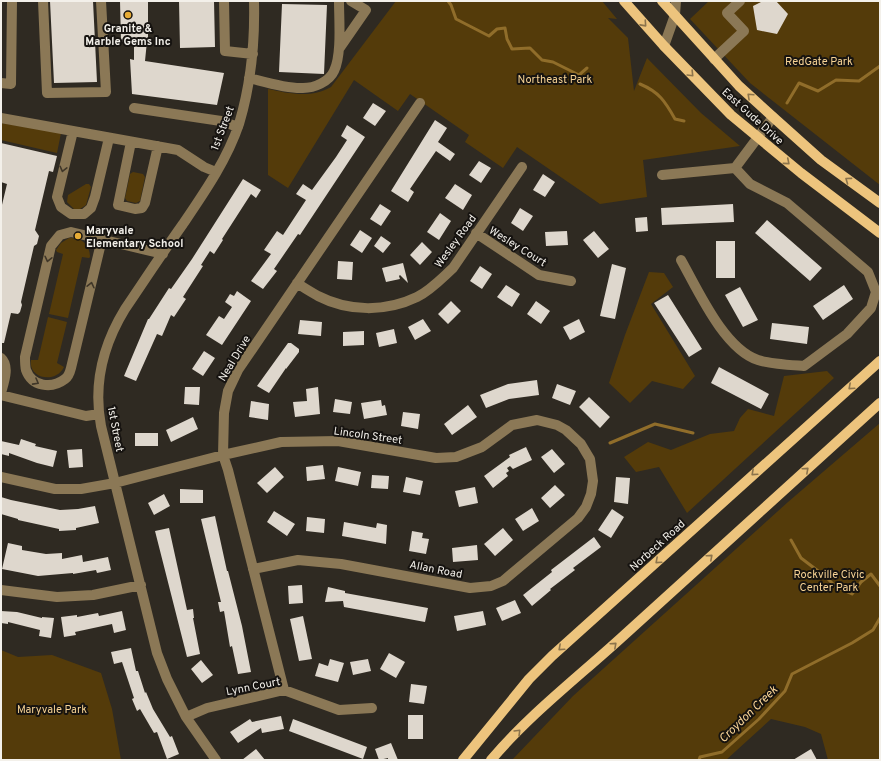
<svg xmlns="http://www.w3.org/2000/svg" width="881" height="761" viewBox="0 0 881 761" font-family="Overpass,sans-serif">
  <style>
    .green { fill: #543b0a }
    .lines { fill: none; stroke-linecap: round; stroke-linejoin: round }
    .stream { stroke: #906d2a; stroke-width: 3 }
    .building { fill: #ded7cd }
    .minor { stroke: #8b7856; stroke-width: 10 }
    .major { stroke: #edc47d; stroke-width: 10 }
    .oneway { stroke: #8c744c }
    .oneway2 { stroke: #3f3628 }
    .poi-dot { fill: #e7ac36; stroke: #161310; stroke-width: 1.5 }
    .labels { text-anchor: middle; stroke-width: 4; stroke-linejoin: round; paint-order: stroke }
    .poi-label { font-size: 11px; font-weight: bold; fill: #f3f0ea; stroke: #161310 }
    .park-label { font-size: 11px; fill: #f6d294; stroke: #161310 }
    .street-label { font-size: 11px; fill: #f3f0ea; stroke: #161310 }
    .water-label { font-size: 12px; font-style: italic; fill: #fad597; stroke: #161310 }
  </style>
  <rect width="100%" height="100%" fill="#2f2a22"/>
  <path class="green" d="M396,1H602L617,19L608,18L628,38L634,91L647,58L701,113L740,146L643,160L647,197L600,204L517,147L503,168L465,142L469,135L410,94L398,111L354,80L288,188L268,175V89C287,93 311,99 331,87Z
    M709,1H880V185L750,83L690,19Z
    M1,123L61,133L57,153L1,140Z
    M133,172L143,174L145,177L140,201L136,203L127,201L125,198L130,174Z
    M86,184H89L91,187L86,205L80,209H74L67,202L68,195Z
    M69,238C81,237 90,244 90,257L89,258L82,257L68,318L49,314L63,254L57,252L56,250L61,243Z
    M649,272L664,273L673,287L651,304L695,376L683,389L652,381L630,403L609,383L625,335Z
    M48,317L67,322L57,363L64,367C56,384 28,379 31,360H38Z
    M827,371L834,378L687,513L659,467L636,472L624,457L648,442L671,450L710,434L734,431L740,418L748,409L774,416L784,376Z
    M880,423V760H828L821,734L805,727L771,719L726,760H512L573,696L788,502Z
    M1,650L18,657L52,655L101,673L112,709L121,760H1Z"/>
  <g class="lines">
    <path class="stream" d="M448,1L451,5L456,19L489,36L497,29L505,28L507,39L512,49L530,48L542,60L553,62L579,75L587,68
      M640,84C659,92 665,101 675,119L684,121
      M787,103L799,83L818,91L836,80L859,81L880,66
      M610,443L655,424L693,433
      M791,540L801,558L826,577L836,587L852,594L861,582L871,574L880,586
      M699,760L700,757L722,752L759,719L785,691L792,674L852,643L873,630L880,618"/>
  </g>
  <path class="building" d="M50,1H93L97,82L54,83Z
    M120,1H148V41H147L145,61L224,73L217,105L132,94L130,59L134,60V41L121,42Z
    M179,1H214L215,47L180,48Z
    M763,1H776L788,14L777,34L757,30L753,6Z
    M282,4L327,5L324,74L279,72Z
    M373,103L386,111L375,126L363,118Z
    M435,120L447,128L438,142L455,154L450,161L436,151L410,189L414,192L408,202L391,191Z
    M347,125L365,137L300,235L298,234L274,269L277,271L263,289L251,281L271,254L264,250L277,231L283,235L306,200L296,194L303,184L312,190L336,157L347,140L341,136Z
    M1,143L57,156L53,172L49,171L35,230L39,236L37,244L34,246L21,302L22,305L20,312L18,314L11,313L4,343H1V209L7,184L1,182Z
    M479,161L491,168L481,183L469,175Z
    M543,174L555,182L545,197L533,190Z
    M243,179L261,190L256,198L251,194L222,239L223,240L214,254L210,251L201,265L203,266L183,297L186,299L174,317L171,315L162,336L157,334L136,381L124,376L148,319H149L169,288L171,289L192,259Z
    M455,184L472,195L463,210L445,198Z
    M380,204L391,211L381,226L370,219Z
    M733,204L734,222L662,225L661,208Z
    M520,208L533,216L523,231L511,223Z
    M440,213L451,221L439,240L427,232Z
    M647,217L648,231L636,232L635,218Z
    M767,220L822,268L810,281L755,233Z
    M360,230L372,238L362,253L350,245Z
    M567,231L568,245L546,246L545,232Z
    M594,231L609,249L598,258L583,240Z
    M381,236L391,243L383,253L374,246Z
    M716,241H735V278H716Z
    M422,242L432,252L420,265L410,255Z
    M338,261L353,262L352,280L337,279Z
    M403,263L408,283L400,275L399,276L400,279L386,282L382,268Z
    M612,264L626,268L615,319L600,316Z
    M480,266L492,274L482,289L470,281Z
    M506,285L520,294L512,307L497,297Z
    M844,285L853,299L823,320L813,306Z
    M740,287L758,320L743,327L725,295Z
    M237,291L251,301L222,345L206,335L219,316L224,319L232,307L225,302L230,294L234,296Z
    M668,295L702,349L689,357L654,303Z
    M451,301L461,311L448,324L438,314Z
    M536,301L550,311L541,324L527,314Z
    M423,319L431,331L415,340L408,327Z
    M579,319L585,332L570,340L563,327Z
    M300,320L322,322L321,336L298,334Z
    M772,323L809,327L807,344L770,339Z
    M394,329L397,343L379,347L376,333Z
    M364,331V345L343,346V332Z
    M288,343H291L299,349V352L286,369V368L269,393L257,386Z
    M204,351L215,358L203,376L192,369Z
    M719,367L769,394L761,409L711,383Z
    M537,380L539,395L509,399L486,408L480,395L508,384Z
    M557,384L576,391L570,405L552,398Z
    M185,387H200L199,405L184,404Z
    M318,387L320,414L295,417L293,402L307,401L306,389Z
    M589,397L610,417L600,428L579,407Z
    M335,399L352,402L350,414L333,412Z
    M381,400L382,406L385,405L387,415L364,419L361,403Z
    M251,401L269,404L268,420L249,417Z
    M468,405L477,417L452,435L444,424Z
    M403,412L420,414L418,429L401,426Z
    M193,417L198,429L171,442L166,430Z
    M135,433H158V446H135Z
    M21,439L36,444L35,446L57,451L53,467L37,463L9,453V456L1,454V441L19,445Z
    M526,447L532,460L513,469L510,466L507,468L509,471L506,473L508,476L493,488L484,476L510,457L509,455Z
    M82,449L83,467L69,468L67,450Z
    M552,449L565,464L554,473L541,457Z
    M323,465L325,479L307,481L306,467Z
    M275,467L284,477L267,493L257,483Z
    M338,467L361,472L358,486L335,481Z
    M372,475L389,476L388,489L371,488Z
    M406,477L423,481L420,495L403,492Z
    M616,477L630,478L628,504L614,502Z
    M555,485L565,495L550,508L541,498Z
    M475,487L478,503L459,507L455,491Z
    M180,489L203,490V503H180Z
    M164,494L170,506L154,515L148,503Z
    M1,497L11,500L60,510L78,509L95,506L99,523L76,528V530L59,531V529L18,520V519L1,514Z
    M532,508L539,521L523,531L515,519Z
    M612,509L624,517L611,538L598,530Z
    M274,511L295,524L287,536L267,522Z
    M215,516L227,571H228L242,626L251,672L238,674L232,646L230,647L224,611L220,612L218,602H221L201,519Z
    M307,517L325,519L324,533L306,531Z
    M344,522L376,528L377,523L387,525L386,544L342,536Z
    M169,528L187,610L193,609L194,618H193L200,654L187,657L155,531Z
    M503,528L513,540L495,556L484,544Z
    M412,531L423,533L422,538L429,539L426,554L409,551Z
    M594,537L601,547L573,568L575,570L550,589L551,590L532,606L523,595L552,572L551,570Z
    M8,543L22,546V550L46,554L62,553V559L82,555L83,562L108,557L111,570L97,573L96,570L73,574V573L38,576L2,569Z
    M477,545L478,560L453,562L452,548Z
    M302,585L303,603L289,604L288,586Z
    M328,587L345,591V593L428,608L425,622L344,607L343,601L325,602Z
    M515,600L521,613L502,621L496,608Z
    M1,611L17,612L42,618V617L54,618L51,638L39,636L40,630L8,622V624L1,623Z
    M122,611L126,630L114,633L112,624L75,632L76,635L64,637L61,617L77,615V617L98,613L99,616Z
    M483,611L486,625L457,631L454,616Z
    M303,616L312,659L299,661L290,619Z
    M131,648L136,671H138L145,693L146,692L153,709L170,737L172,736L179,754L167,759L157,732L154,733L140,709L137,711L132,699L134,698L122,662L114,664L111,652Z
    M389,653L405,662L396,678L380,669Z
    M330,659L344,663L338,682L315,676L319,663L328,666Z
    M368,659L371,671L353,675L350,662Z
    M201,660L213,675L202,683L191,669Z
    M411,684L427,686L424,704L409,702Z
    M408,715H423V739H408Z
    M281,716L284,729L262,733L261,728L238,743L230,732L250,719L252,722Z
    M293,719L367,747L363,759L289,731Z
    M391,743L398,760H388V758L379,760L375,749Z
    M256,749L265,760H242Z
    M811,749L817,760H793Z"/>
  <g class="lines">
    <path class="minor" d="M43,1L47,93L106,92L101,1
      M224,1L225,51L253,54
      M664,46L675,15L676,1
      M339,49L366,10L351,1
      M714,59L744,31L727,13L740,1
      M249,78C265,82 287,89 303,88C314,88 329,82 334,71C342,55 339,20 339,1
      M1,83L11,84L12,1
      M134,108L221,121L238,127
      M1,118L178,150L204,167L216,172
      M73,131L57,197L61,207L71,214H84L91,208L95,197L109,138
      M131,142L118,205L135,209L142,208L145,203L158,146
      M662,175L735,168L773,117
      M476,233L539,275L571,281
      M102,239L71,368C70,372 68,377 65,379C52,389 32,387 26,370C25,366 25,361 25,357L51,246L60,235L71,232L163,254
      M681,260C698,290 724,349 758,360C770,364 791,365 804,366L847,334L871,308L876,292L868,272L787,203L750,184L735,168
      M297,283C304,288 311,292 318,296C349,312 386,312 417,297C431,290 442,278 453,268L522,167
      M1,358C10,366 4,382 1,393
      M1,395L86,416L99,414
      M1,477L55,489H81L115,483L223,455L281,442L338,441L436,458L456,457L482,447L512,425L537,420L557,425L566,430L581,444L590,459L593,481L591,494L586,507L578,518L503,581L491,586L470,588L341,564L298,560L253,569
      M1,590L57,597L93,595L141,585
      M284,690L228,470L223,455L224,413L228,391L238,370L420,103
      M186,717L207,708L284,690L339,710L372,708
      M216,760L186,717L167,679L157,653L101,426C93,384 103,345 125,309C144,281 163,252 183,224C204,193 227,160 239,124C251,84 255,42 254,1"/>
    <path class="major" d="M624,1L664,46L731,115L801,173L880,233
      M662,1L739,86L773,117L821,160L880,203
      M463,760L529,679L552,656L880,361
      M491,760C529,715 577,678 621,638C707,560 794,481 880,403"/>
  </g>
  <defs><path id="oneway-chevron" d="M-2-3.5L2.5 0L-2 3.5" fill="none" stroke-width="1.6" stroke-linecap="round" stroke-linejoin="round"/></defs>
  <g class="oneway">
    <use href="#oneway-chevron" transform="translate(644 24) rotate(48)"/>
    <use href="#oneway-chevron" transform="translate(691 74) rotate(46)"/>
    <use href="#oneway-chevron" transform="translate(750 96) rotate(-137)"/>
    <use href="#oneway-chevron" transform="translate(787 162) rotate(40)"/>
    <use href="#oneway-chevron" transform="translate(848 180) rotate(-144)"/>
    <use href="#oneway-chevron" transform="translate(851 387) rotate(138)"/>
    <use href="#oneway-chevron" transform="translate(806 470) rotate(-42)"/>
    <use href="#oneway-chevron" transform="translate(754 473) rotate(138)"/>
    <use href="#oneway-chevron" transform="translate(710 557) rotate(-42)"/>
    <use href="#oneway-chevron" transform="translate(658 561) rotate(138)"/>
    <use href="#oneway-chevron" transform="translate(614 645) rotate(-42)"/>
    <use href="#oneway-chevron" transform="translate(561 648) rotate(138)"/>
    <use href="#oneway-chevron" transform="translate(518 732) rotate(-45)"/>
  </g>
  <g class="oneway2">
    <use href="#oneway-chevron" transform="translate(63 169) rotate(104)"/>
    <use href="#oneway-chevron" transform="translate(48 259) rotate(103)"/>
    <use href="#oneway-chevron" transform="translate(91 285) rotate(-77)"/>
    <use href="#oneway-chevron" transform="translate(36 382) rotate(29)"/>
  </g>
  <g class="poi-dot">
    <circle cx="128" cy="15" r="4"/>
    <circle cx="78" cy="236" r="4"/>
  </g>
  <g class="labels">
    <g class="poi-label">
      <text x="128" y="32">Granite &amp;<tspan x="128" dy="13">Marble Gems Inc</tspan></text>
      <text x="86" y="234" text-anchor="start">Maryvale<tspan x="86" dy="13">Elementary School</tspan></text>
    </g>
    <g class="park-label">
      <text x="819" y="65">RedGate Park</text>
      <text x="555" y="83">Northeast Park</text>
      <text x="829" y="578">Rockville Civic<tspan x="829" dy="13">Center Park</tspan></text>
      <text x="52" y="713">Maryvale Park</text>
    </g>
    <g class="street-label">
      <text transform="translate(753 116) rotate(42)" y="4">East Gude Drive</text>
      <text transform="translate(222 128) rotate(-69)" y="4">1st Street</text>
      <text transform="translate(455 241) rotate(-54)" y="4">Wesley Road</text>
      <text transform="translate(518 246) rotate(32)" y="4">Wesley Court</text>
      <text transform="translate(234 358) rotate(-59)" y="4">Neal Drive</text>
      <text transform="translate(116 429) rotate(79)" y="4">1st Street</text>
      <text transform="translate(368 435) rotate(8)" y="4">Lincoln Street</text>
      <text transform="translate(657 545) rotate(-42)" y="4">Norbeck Road</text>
      <text transform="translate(436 569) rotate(11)" y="4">Allan Road</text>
      <text transform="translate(253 686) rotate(-11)" y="4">Lynn Court</text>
    </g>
    <g class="water-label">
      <text transform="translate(748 714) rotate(-44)" y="4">Croydon Creek</text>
    </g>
  </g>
  <rect width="881" height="761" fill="none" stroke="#f3f0ea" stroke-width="4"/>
</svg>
